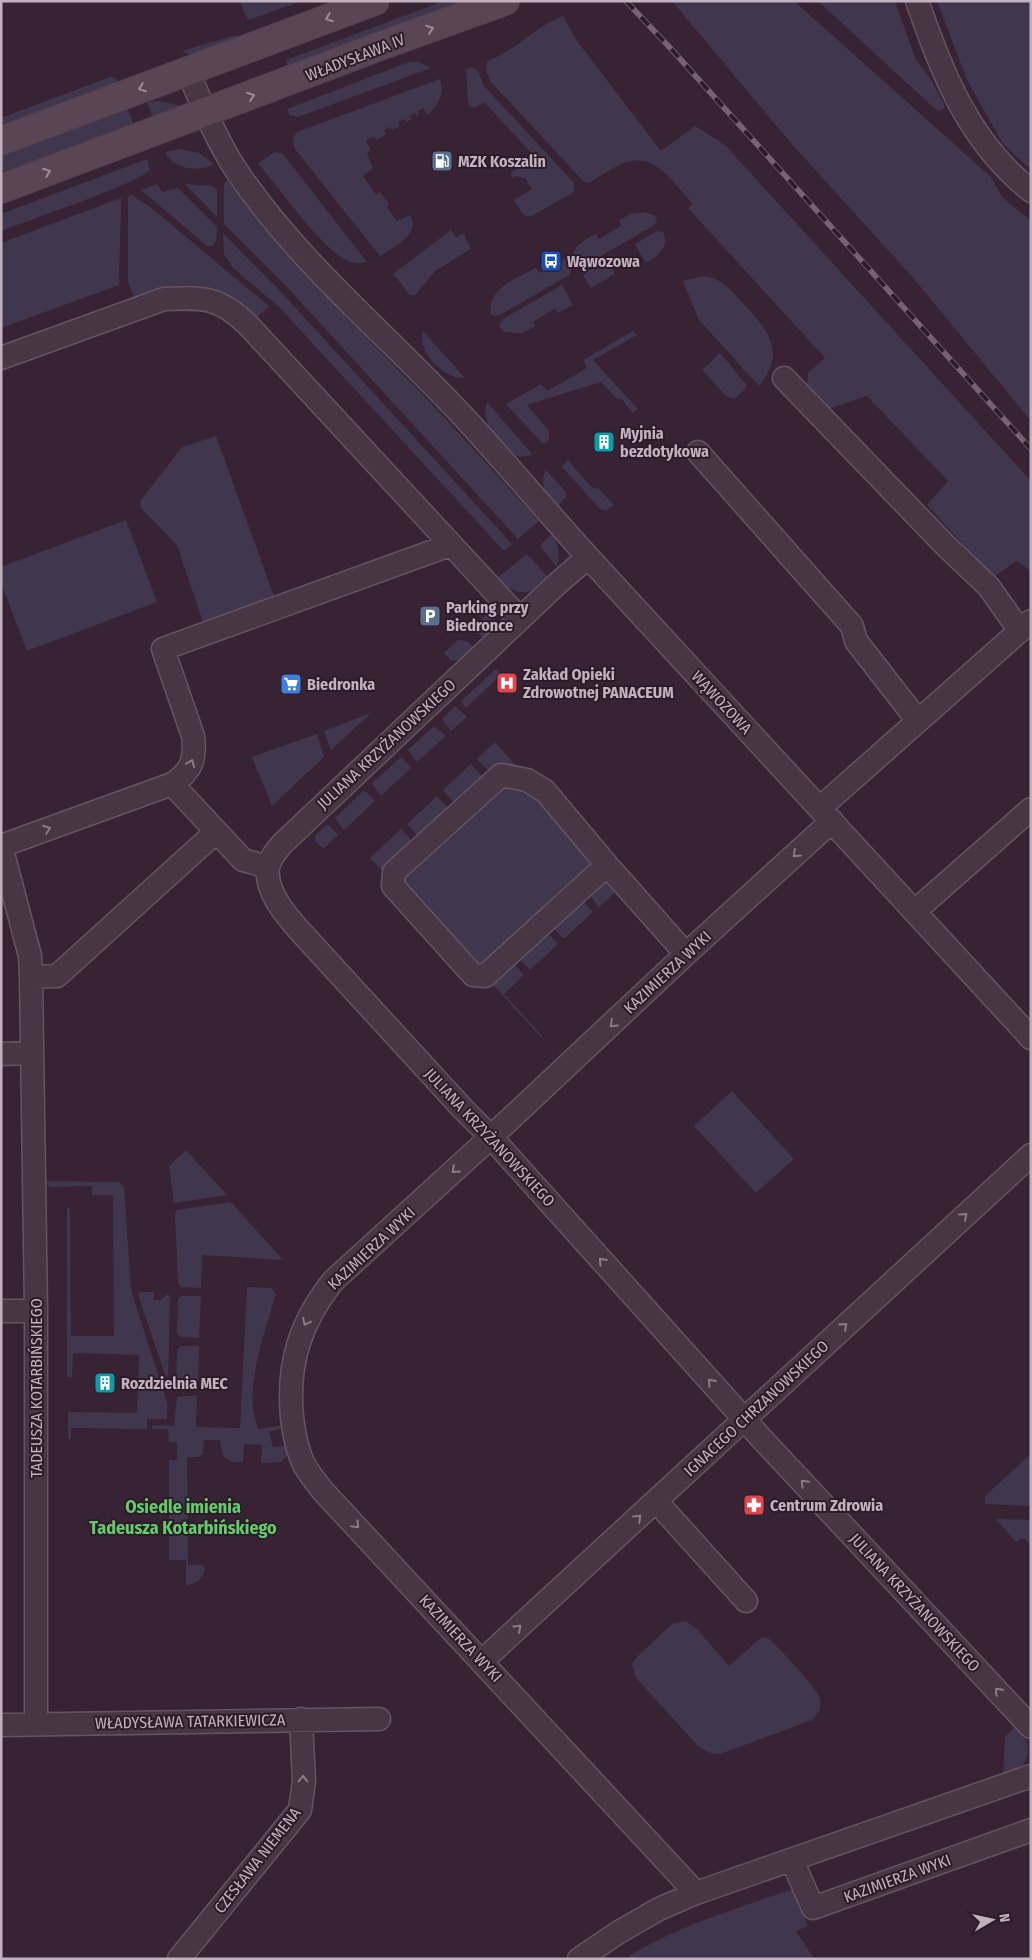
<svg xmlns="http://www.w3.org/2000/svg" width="1032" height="1960" viewBox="0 0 1032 1960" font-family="'Fira Sans Condensed',sans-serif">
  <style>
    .green { fill: #40374e }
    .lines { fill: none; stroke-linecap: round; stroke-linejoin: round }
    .street-casing { stroke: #655462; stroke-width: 25 }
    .secondary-casing { stroke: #513f4d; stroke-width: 30 }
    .street { stroke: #483644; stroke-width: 22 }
    .secondary { stroke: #5a4555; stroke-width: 28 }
    .rail-casing { stroke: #776172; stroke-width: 5.5 }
    .rail { stroke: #2c1c29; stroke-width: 4; stroke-dasharray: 11; stroke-linecap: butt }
    .oneway { stroke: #9f8b9a }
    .oneway2 { stroke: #8c7a88 }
    .labels { text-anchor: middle; stroke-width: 4; stroke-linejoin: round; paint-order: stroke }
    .street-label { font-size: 16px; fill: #c4b1bf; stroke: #2c1c29 }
    .poi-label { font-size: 16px; font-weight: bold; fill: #c4b1bf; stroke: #2c1c29; text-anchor: start }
    .neighbourhood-label { font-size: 18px; font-weight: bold; fill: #66ca6d; stroke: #2c1c29 }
  </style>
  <rect width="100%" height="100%" fill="#372333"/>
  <path class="green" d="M245,1H302L248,20L240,3Z
    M444,1H473L289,70L286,60Z
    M672,1H794L990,176L1003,198L1031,221V421L915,280L790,142Z
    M818,1H895L915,58L932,81L944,104V108L939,111L934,108Z
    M937,1H1031V170L1003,144L967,80Z
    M563,16L577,41L661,151L695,126L725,145L1031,481V571L1017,561L993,577L927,505L948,481L867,396L828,409L807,389L808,373L825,358L688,208L693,204C675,185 657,153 627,162C614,166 601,176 589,183L584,182L490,81L486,69L487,61C515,52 535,26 563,16Z
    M236,35L239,38C222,45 199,62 182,51Z
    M409,62H419L431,68L298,117L290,115L287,109Z
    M472,67L478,71L484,86L574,183V190L572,193L532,216H527L522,213L514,200L532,189L525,178L515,176L512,179L511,174C515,167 527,163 534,156L484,102L475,108L470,106L468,101L466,69Z
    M110,77L116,78L119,86L1,128V118Z
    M440,79C445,95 439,104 428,115L423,108L418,111L419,114L417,116L415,113L409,116L411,119L406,122L404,119L398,122L400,126L392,130L390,127L384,130L386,134L377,140L374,136L366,141L371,150L367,153L373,168L363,176L376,195L380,192L389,204L387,207L397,221L410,215C422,234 393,247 380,256L295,149C292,142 293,137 297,132Z
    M159,101L178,105L180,108L153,119L147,102Z
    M127,107L134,126L1,176V154Z
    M179,149L199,153L214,164C199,173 172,169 165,152Z
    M275,152L283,154L367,262C359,264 351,263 344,259C319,244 285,196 265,172L258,163Z
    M147,159L150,169C146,181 21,223 1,231V214Z
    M227,179C283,257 352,322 418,390C460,433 499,478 539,521L518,539L287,287L224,224V185Z
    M157,184L162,192L178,188L217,227L216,241L213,246H207L141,190Z
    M185,184L212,186L217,189V217Z
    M131,195L148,205L269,306L255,319C242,311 215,292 201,288C179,281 154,290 134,298L128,282V196Z
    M121,198L119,285L1,328V243Z
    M646,212L655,216L657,222L653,226L585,265L580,266C563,252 583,240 596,234L599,239L621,226L619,220L631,214Z
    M451,230L456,238L463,233L471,249L435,271L415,295H410L393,274Z
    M657,231L663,232C670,246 659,256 646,263L635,244Z
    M223,233L281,292L512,544L504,551L279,307L232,267L224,254Z
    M565,258L571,270L569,275L502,314L496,316L491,315C486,288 517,278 536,268L539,273Z
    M608,260L615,274L591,288L584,277L586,272Z
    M703,276C721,278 731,290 743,303C768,330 787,351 759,386L699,320L683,281Z
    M562,285L573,305L558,313L555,308L533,322L536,326L522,333L505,332L499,326L503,319Z
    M423,331L465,378C443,379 417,352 423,331Z
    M633,331L637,335L593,360L638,409L633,413L622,399H617L601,382L527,405L549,431V440L543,444L506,404L541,384L547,391L587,368L583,360Z
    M720,353L746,384L745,389L734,399L726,396L702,370Z
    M487,402L533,455L519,457L510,453L488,426L485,411Z
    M216,436L274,596L204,625L177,545L140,507L141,500L182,447Z
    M568,460L591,487L599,489L614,505L606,511L600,509L562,467Z
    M546,470L566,492V497L558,506C547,494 538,486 546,470Z
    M126,520L157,602L27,651L1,583V567Z
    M552,534C559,546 560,554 557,567L541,548L542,543Z
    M526,555L530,557L550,580C530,595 516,598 497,578Z
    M494,608C497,622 494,630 484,640L473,627Z
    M458,640L467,641L473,647V651L464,659L452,661L444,653Z
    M496,669L502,674L466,708L461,701Z
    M455,706L467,717L451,731L442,719Z
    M371,713L331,750L324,731Z
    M434,726L446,736L417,762L408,750Z
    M317,734L324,757L272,806L252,757Z
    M495,742L520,770L489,772L477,759Z
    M400,758L403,759L411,768L381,796L372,783Z
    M471,764L483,777L455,804L443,790Z
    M504,781L535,790L599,864L477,968L401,883L402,874Z
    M363,791L367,792L375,801L344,830L335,818Z
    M437,796L449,809L419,837L407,824Z
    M326,825L330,826L338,835L323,849L315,840V836Z
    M401,829L413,842L385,872L382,871L370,858Z
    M607,876L617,891L599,907L593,900L589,892Z
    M581,899L593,912L564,939L552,926Z
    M546,931L558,944L530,970L518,957Z
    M509,964L515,965L524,975L504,994L542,1036L541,1037L494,986V979Z
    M732,1091L794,1159L756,1193L694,1126Z
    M186,1150L227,1195L174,1203L169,1166Z
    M45,1181L119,1182L124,1187L131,1290L167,1403V1419H147V1429L71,1428V1439H68V1412L137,1413L139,1355L73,1353L72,1377H67V1207L70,1209L71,1336H114L113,1195H92V1186L50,1187Z
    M231,1202L283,1260L202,1255L201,1288L182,1287L178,1283L175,1213L177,1210Z
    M247,1287L272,1288L276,1294C266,1327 249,1375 253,1410C254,1416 257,1423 258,1429L285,1425L284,1428L269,1432L273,1447L287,1446L288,1455L281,1462L261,1463L262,1445L244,1444L243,1462H232L223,1456L220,1440H204L203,1454L198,1457H187L188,1565H202L205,1568C203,1579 197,1584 186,1585V1560H169V1460H177V1442H169L168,1429H152V1425L174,1426L177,1397L197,1395L196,1427L240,1428Z
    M140,1292H154V1300H160L168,1294L170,1297L168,1375L166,1377L138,1295Z
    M182,1296H201L199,1338L181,1337L177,1334L178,1301L179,1297Z
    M181,1346H199L198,1387H180L176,1382L177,1350Z
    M1031,1454V1506L985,1504V1496Z
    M996,1519L1031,1520V1545L1025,1539H1020L1016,1542Z
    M686,1621L697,1629L729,1666L757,1641L764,1637L769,1639C778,1647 818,1689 820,1699C822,1708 818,1713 812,1720L720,1754C710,1754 705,1751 697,1745L636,1678L632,1664L637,1657L672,1624Z
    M1015,1727C1030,1744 1032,1748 1022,1768L1003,1776L1005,1737Z
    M793,1889L808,1926L796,1931L814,1959H625C675,1926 736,1909 793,1889Z"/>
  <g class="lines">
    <g class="street-casing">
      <path id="street" d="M917,1C943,74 968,141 1031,191
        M188,71C202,105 216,139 236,170C301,267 394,340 472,426C511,469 549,514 588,557C735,718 884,877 1031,1038
        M1,358L164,299C204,297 220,297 249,326L520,619
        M784,378L945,545L989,587L1020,631
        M698,452L852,626L856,641L918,721
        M588,557L557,584L282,844C277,850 269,859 268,868C265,891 285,914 299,930L463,1109L491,1137L762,1439L1031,1727
        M172,784L243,860L268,867
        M820,808L1031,621
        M1,846L30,956L31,977L36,1311V1723
        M1,846L172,784C192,771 196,759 193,736L163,649L450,545
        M607,865L485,976L473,975L393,886L394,872L501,775L527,780L545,791L607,865L686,954
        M915,911L1031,809
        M31,977L57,976L216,832
        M1,1054L32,1053
        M1,1311H36
        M656,1501L746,1601
        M482,1661L1031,1155
        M1,1725L379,1719
        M792,1860L813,1908L1031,1830
        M696,1893L322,1490C317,1483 311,1476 306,1468C297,1453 294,1434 292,1417C287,1363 300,1323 333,1281L491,1137L686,954L832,821
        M179,1959L300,1810L304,1781L301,1719
        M579,1959L619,1932L659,1909L696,1893L1031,1776"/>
    </g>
    <g class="secondary-casing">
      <path id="secondary" d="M1,141L375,1
        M1,189L383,45L505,1"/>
    </g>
    <use href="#street" class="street"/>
    <use href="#secondary" class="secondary"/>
    <g class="rail-casing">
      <path id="rail" d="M626,1L673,51L1031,449"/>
    </g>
    <use href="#rail" class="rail"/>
  </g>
  <defs><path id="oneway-chevron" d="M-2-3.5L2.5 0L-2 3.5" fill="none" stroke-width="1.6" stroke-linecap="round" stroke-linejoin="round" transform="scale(1.25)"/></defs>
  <g class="oneway">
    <use href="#oneway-chevron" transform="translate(329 18) rotate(159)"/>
    <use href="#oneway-chevron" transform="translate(430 29) rotate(-19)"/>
    <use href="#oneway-chevron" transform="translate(142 88) rotate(159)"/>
    <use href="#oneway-chevron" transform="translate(251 96) rotate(-20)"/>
    <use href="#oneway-chevron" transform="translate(47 172) rotate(-21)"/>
  </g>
  <g class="oneway2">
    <use href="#oneway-chevron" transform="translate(191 763) rotate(-67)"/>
    <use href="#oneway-chevron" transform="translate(47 829) rotate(-20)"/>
    <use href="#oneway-chevron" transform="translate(796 854) rotate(137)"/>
    <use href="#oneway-chevron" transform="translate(613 1024) rotate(137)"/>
    <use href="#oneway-chevron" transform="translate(455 1170) rotate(138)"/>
    <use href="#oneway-chevron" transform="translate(964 1216) rotate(-42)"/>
    <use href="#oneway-chevron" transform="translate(602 1261) rotate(-132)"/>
    <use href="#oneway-chevron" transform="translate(306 1322) rotate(116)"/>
    <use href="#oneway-chevron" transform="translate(844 1326) rotate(-42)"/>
    <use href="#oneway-chevron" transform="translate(711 1382) rotate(-132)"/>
    <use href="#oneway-chevron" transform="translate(804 1483) rotate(-133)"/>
    <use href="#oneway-chevron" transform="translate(638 1518) rotate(-43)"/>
    <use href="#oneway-chevron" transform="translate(356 1525) rotate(47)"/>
    <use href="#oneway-chevron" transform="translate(518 1628) rotate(-43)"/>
    <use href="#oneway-chevron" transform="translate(998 1691) rotate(-133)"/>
    <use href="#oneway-chevron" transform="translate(303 1779) rotate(-90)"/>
  </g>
  <defs>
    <g id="fuel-square" transform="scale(1.125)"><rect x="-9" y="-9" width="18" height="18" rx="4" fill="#5c6f8a" stroke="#2c1c29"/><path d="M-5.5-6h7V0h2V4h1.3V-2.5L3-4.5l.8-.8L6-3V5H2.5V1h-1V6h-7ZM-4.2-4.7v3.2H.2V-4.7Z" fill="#fff"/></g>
    <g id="bus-square" transform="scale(1.125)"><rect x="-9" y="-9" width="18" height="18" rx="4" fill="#1a4fb4" stroke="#2c1c29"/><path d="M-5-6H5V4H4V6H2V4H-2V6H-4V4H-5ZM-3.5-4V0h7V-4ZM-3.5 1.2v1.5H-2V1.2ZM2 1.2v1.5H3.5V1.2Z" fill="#fff"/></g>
    <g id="building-square" transform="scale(1.125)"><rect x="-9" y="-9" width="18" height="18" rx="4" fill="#0f9aa8" stroke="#2c1c29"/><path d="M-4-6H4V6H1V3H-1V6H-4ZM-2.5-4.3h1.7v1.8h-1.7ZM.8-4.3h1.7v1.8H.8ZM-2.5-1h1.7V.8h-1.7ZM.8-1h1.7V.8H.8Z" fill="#fff"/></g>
    <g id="parking-square" transform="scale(1.125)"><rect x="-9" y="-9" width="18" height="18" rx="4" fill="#5c6f8a" stroke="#2c1c29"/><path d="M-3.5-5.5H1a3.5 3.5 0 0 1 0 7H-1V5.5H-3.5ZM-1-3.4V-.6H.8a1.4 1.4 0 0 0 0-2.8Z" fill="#fff"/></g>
    <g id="hospital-square" transform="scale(1.125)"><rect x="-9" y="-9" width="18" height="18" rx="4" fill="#e0444e" stroke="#2c1c29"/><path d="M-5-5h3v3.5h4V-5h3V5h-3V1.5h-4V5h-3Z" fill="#fff"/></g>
    <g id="supermarket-square" transform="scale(1.125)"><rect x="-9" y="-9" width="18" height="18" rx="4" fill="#3f7fe0" stroke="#2c1c29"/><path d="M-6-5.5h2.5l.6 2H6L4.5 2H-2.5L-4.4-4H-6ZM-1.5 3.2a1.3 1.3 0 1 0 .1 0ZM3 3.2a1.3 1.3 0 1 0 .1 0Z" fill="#fff"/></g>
    <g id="pharmacy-square" transform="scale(1.125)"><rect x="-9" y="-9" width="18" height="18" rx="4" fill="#e0444e" stroke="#2c1c29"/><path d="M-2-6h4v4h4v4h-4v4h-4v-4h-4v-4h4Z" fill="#fff"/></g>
  </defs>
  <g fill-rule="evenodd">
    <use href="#fuel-square" x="442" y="161"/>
    <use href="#bus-square" x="551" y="261"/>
    <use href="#building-square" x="604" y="442"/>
    <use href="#parking-square" x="430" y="616"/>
    <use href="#hospital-square" x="507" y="683"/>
    <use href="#supermarket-square" x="291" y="684"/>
    <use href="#building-square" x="105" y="1383"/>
    <use href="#pharmacy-square" x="754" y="1505"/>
  </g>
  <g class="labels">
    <g class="street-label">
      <text transform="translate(355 57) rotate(-21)" y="6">WŁADYSŁAWA IV</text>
      <text transform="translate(722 702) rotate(47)" y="6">WĄWOZOWA</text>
      <text transform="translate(386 744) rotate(-43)" y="6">JULIANA KRZYŻANOWSKIEGO</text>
      <text transform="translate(667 972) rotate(-43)" y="6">KAZIMIERZA WYKI</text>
      <text transform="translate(490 1137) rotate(47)" y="6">JULIANA KRZYŻANOWSKIEGO</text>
      <text transform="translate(371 1248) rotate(-43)" y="6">KAZIMIERZA WYKI</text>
      <text transform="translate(36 1388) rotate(-90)" y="6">TADEUSZA KOTARBIŃSKIEGO</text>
      <text transform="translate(756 1408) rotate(-43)" y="6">IGNACEGO CHRZANOWSKIEGO</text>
      <text transform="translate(915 1602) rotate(47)" y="6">JULIANA KRZYŻANOWSKIEGO</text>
      <text transform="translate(461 1638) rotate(47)" y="6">KAZIMIERZA WYKI</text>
      <text transform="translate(190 1721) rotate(-1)" y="6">WŁADYSŁAWA TATARKIEWICZA</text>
      <text transform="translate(257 1860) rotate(-52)" y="6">CZESŁAWA NIEMENA</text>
      <text transform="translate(897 1878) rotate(-20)" y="6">KAZIMIERZA WYKI</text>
    </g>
    <g class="poi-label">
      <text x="458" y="167">MZK Koszalin</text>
      <text x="567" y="267">Wąwozowa</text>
      <text x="620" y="439">Myjnia<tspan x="620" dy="18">bezdotykowa</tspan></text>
      <text x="446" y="613">Parking przy<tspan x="446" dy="18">Biedronce</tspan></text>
      <text x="523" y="680">Zakład Opieki<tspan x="523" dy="18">Zdrowotnej PANACEUM</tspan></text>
      <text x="307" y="690">Biedronka</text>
      <text x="121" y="1389">Rozdzielnia MEC</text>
      <text x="770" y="1511">Centrum Zdrowia</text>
    </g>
    <g class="neighbourhood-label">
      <text x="183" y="1513">Osiedle imienia<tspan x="183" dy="21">Tadeusza Kotarbińskiego</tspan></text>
    </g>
  </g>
  <rect width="1032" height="1960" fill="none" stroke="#c4b1bf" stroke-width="5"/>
  <g transform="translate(992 1920) rotate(81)" stroke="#2c1c29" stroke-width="4" paint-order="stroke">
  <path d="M0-4L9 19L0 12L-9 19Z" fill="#c4b1bf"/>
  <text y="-8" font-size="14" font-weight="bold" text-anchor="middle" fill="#c4b1bf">N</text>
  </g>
</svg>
